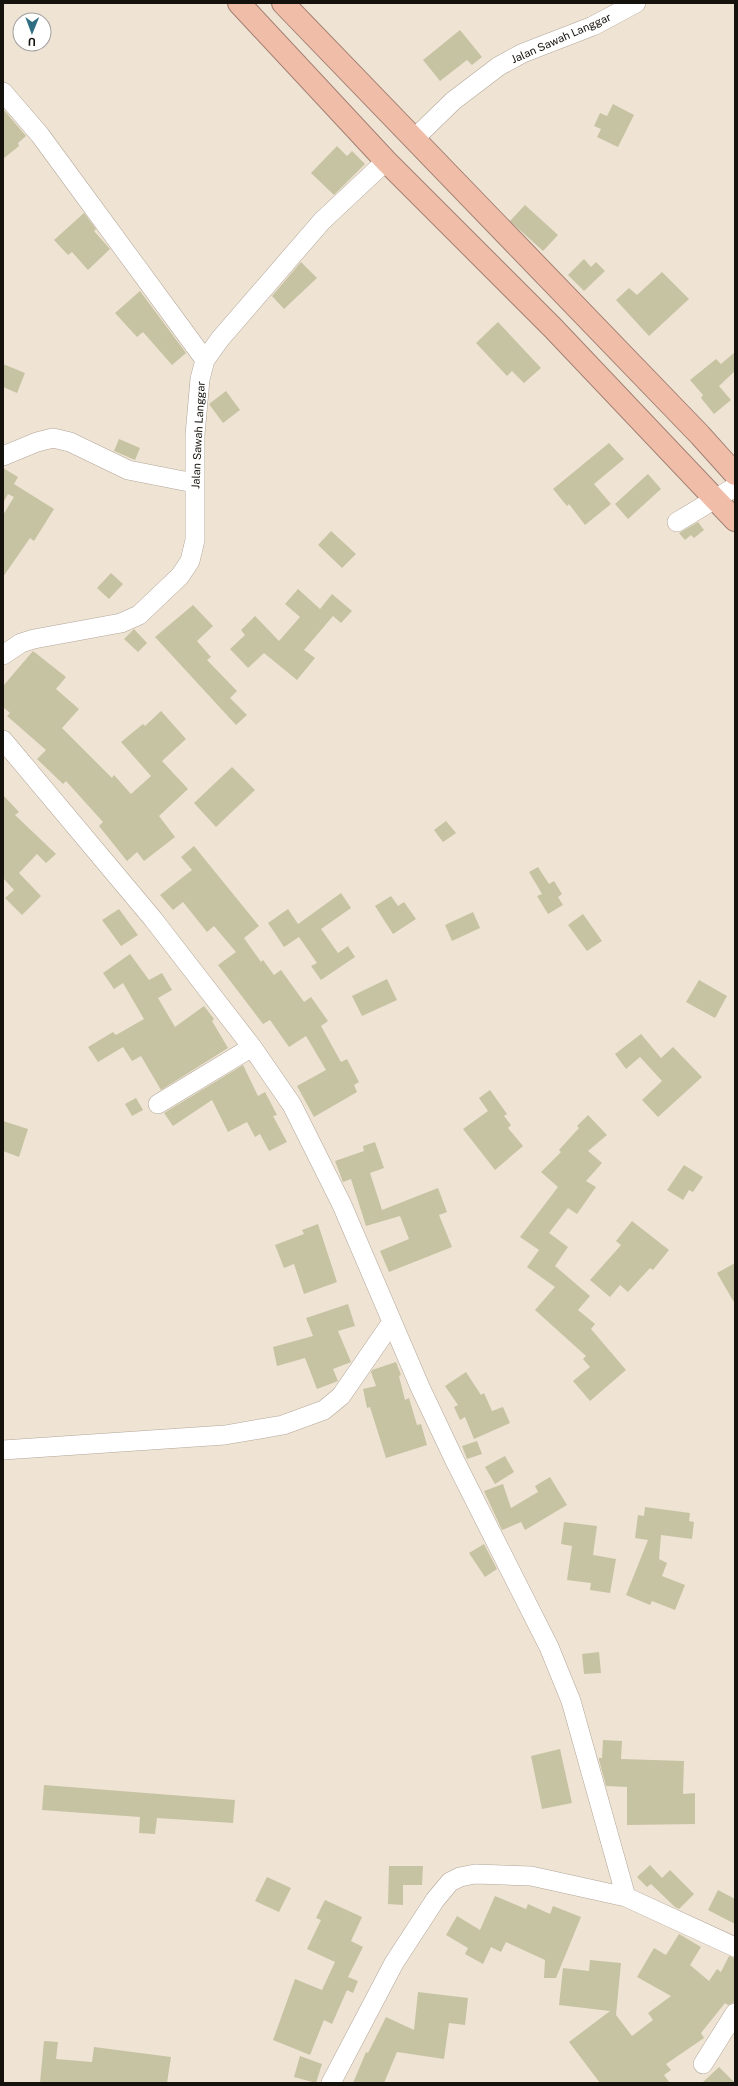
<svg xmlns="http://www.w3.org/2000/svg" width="738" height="2086" viewBox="0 0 738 2086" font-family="'Public Sans',sans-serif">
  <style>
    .building { fill: #c6c3a2 }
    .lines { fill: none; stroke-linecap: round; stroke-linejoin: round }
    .minor-casing { stroke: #b2a698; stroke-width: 20 }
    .highway-casing { stroke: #a38172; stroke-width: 24 }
    .minor { stroke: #fff; stroke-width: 19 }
    .highway { stroke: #f0bda9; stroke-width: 22 }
    .labels { text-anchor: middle; stroke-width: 3; stroke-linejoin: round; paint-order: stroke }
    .street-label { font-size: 11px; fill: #15110c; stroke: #fff }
  </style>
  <rect width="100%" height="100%" fill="#efe3d4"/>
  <path class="building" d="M460,30L482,57L472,65L467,60L440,81L423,60Z
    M613,104L634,115L618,147L597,137L601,129L594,126L600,113L607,116Z
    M3,109L26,136L18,143L19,146L3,159Z
    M337,146L347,156L352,151L365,164L334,195L311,173Z
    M525,205L558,235L543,251L510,221Z
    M84,213L96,229L94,231L110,249L88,270L72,252L68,255L54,240Z
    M584,259L591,267L596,262L605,271L584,291L568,275Z
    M301,262L317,278L284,309L272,296Z
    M662,272L689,299L649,336L616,300L629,288L637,295Z
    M140,291L186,353L172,365L143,332L137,337L115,313Z
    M498,322L541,368L524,383L512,371L507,376L476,343Z
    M735,352V371L719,386L731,400L714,414L701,398L703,395L690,380L716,359L721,364Z
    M3,364L25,373L17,393L3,387Z
    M226,391L240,410L223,423L209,404Z
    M119,439L140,448L135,460L114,451Z
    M609,443L624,459L594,484L611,504L585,525L569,504L567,506L553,489Z
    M3,468L18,477L14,484L54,509L34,541L30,538L3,577V515L14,497L8,494L3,503Z
    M648,474L661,489L628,519L615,504Z
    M698,522L704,530L694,538L691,535L685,540L679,533Z
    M331,531L356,554L342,568L318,545Z
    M111,573L123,584L109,599L97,588Z
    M298,589L320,609L332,594L352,611L341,623L333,616L304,650L315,658L297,680L264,653L248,668L230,649L245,635L241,630L255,616L279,641L300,617L285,604Z
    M193,605L213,626L197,641L211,657L207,660L237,691L230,698L247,715L236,725L155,637Z
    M134,629L147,643L138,652L124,639Z
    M33,651L66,677L56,689L79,709L62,728L112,778L114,775L131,794L151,776L121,742L143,724L145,726L161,711L186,739L162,761L188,789L159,816L175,837L144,861L137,852L127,861L99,826L103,822L66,781L63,784L37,759L46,750L7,716L10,713L3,707V686Z
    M232,767L255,790L216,827L194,803Z
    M3,795L19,812L15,815L56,854L46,863L37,854L19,873L41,896L22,915L5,898L14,890L3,878Z
    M446,821L456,833L443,842L434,830Z
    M194,846L259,926L244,938L261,962L263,960L274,975L281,970L304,1002L311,997L328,1021L321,1026L341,1062L347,1059L359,1082L354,1085L357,1092L314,1117L297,1086L326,1070L306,1036L289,1047L270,1020L263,1024L218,965L236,952L214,926L207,932L183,902L173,910L160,895L192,870L181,857Z
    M538,867L549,884L554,881L562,894L558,897L563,905L548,914L537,896L542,894L529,872Z
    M341,893L351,908L321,929L338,953L348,946L355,957L321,980L311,966L317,963L299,937L284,947L268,923L288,909L298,924Z
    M391,896L398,906L404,902L416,919L393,934L375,906Z
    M119,909L138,935L121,946L102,920Z
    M473,912L480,928L452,941L445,925Z
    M583,914L602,941L587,951L568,925Z
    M130,954L149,980L162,973L172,990L158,998L175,1027L204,1006L214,1019L212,1021L228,1048L161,1090L141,1056L132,1061L123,1047L98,1062L88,1047L113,1032L116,1035L144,1019L123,983L114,989L103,973Z
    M387,979L397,1000L362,1016L352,996Z
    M699,980L727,996L715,1018L686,1002Z
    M641,1034L661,1058L673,1047L702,1077L658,1117L642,1100L662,1081L640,1057L626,1069L615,1054Z
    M243,1065L258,1096L265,1092L277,1115L273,1116L287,1142L269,1151L260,1134L255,1137L247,1122L228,1132L212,1100L173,1126L164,1113Z
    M490,1090L507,1114L504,1116L511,1125L508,1128L523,1146L495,1170L463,1129L488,1111L479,1098Z
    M136,1098L143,1110L132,1116L125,1104Z
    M588,1115L607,1135L588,1151L602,1163L586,1181L596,1187L577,1214L568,1208L549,1233L568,1247L555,1266L590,1296L578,1310L595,1324L591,1329L626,1370L590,1401L573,1381L590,1367L583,1359L586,1356L535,1310L555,1287L527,1267L539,1250L520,1237L558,1187L541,1172L561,1152L559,1150L579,1128L577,1126Z
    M3,1121L28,1129L19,1157L3,1151Z
    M375,1142L384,1168L370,1173L382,1210L438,1188L447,1212L439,1215L452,1247L389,1272L380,1251L409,1239L400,1216L366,1226L351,1179L343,1182L335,1161L364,1151L363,1146Z
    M684,1165L703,1177L693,1192L689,1190L683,1200L667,1190Z
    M632,1221L669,1250L653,1270L650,1268L628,1292L620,1285L610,1297L590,1280L621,1245L616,1241Z
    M318,1224L337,1282L304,1294L294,1264L284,1268L275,1245L304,1234L302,1230Z
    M735,1263V1304L717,1273Z
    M348,1304L355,1326L338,1331L351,1362L333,1369L338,1381L317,1389L305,1358L277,1366L273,1347L313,1336L306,1318Z
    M396,1362L401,1375L399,1376L405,1400L409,1398L417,1425L421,1424L427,1445L386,1458L370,1407L367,1408L363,1389L376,1386L371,1372L372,1370Z
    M466,1372L481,1395L484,1393L492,1411L503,1407L510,1423L474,1439L465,1417L460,1420L454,1407L458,1405L445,1386Z
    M477,1441L482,1454L467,1459L462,1446Z
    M505,1456L514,1472L495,1484L485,1467Z
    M550,1477L567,1505L525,1530L521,1522L502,1530L484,1491L503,1484L511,1508L538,1492L535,1486Z
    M645,1507L690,1513L689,1521L694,1522L692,1539L661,1535L659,1559L667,1563L662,1576L685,1585L675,1610L652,1601L650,1605L626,1595L648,1540L635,1538L638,1515L644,1516Z
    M564,1522L597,1526L593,1555L616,1559L610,1593L590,1590L591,1583L567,1580L572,1546L561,1544Z
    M484,1544L497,1569L485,1577L469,1553Z
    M599,1652L601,1673L584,1674L582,1654Z
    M603,1740L622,1741L621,1759L684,1761L683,1794L695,1793V1824L627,1825V1787L606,1786L599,1760V1758H602Z
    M560,1749L572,1803L542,1809L531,1756Z
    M44,1785L235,1800L233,1823L157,1818L155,1834L139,1833L140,1817L42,1810Z
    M650,1865L662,1878L670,1870L694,1894L679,1909L675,1907L651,1884L647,1887L637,1877Z
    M389,1866H423L422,1885H403V1905L388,1904Z
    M267,1877L291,1888L279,1912L255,1901Z
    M718,1890L735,1899V1924L708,1910Z
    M495,1896L526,1909L528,1904L550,1914L553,1906L581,1917L556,1978H544L545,1960L506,1942L501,1952L491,1947L483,1964L465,1954L468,1948L446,1935L457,1916L480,1930Z
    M325,1900L362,1917L351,1941L363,1947L348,1977L358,1981L353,1993L347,1990L332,2024L324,2020L310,2055L273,2040L295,1979L322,1990L335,1962L307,1949L321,1920L316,1918Z
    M679,1934L701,1947L690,1965L709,1981L717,1969L721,1972L729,1956L735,1958V2002L728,2005L725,2003L701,2033L704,2038L666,2064L671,2070L664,2075L670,2083H600L569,2042L610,2011L559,2005L563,1968L589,1971L590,1960L621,1963L616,2015L632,2036L653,2020L648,2013L671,1996L637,1977L654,1948L666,1955Z
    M418,1992L468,1998L465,2025L449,2023L444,2059L397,2052L384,2083H353L366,2052L368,2053L386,2017L414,2030Z
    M44,2041L58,2042L56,2059L92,2062L94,2047L171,2057L167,2083H40Z
    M300,2056L322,2064L316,2083L294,2077Z
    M719,2067L735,2083H702Z"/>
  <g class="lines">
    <g class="minor-casing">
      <path id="minor" d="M3,92L40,135L205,360
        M414,139L453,101L499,66L523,53L593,26L636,3
        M3,456L37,442L53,438L70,442L128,470L194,483
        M677,522L735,487
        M3,655L21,643L34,639L121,623L139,615L180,576L190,561L195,540V435L200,379L205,360L220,339L322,221L386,161
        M3,740L153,919L252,1047L292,1105L342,1205L420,1387L455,1461L549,1647L571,1701L626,1897
        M158,1104L252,1047
        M3,1450L225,1435L283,1425L324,1410L341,1396L392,1322
        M703,2064L735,2013
        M331,2083L394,1963L435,1900L450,1882L460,1877L475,1874L531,1876L626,1897L735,1947"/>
    </g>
    <g class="highway-casing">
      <path id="highway" d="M239,3L386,161L553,328L735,520
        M283,3L700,435L735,474"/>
    </g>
    <use href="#minor" class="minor"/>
    <use href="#highway" class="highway"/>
  </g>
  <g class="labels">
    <g class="street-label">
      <text transform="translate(561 38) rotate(-24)" y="4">Jalan Sawah Langgar</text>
      <text transform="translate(198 435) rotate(-87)" y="4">Jalan Sawah Langgar</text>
    </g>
  </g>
  <rect width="738" height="2086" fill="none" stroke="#15110c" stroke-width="8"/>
  <g transform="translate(32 32) rotate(181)"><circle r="19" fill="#ffffff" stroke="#a1a09e"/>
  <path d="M0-3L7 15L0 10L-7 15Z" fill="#2e6d82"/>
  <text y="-6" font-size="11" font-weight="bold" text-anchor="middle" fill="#15110c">U</text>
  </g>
</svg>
